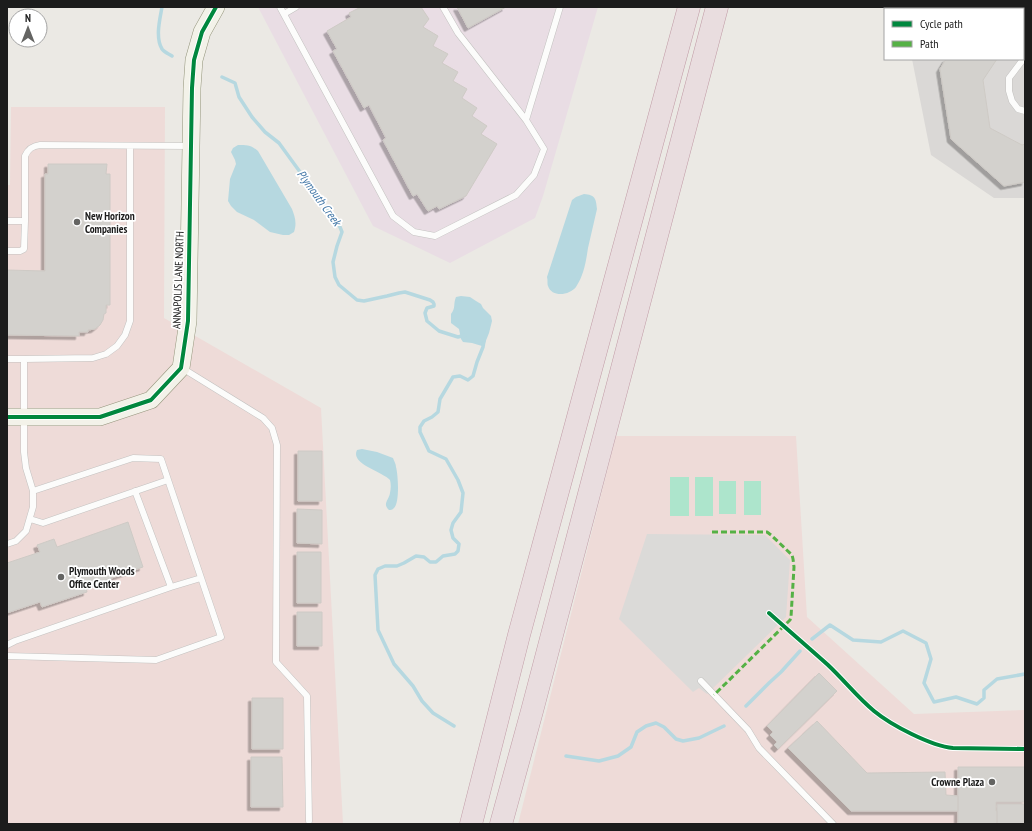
<svg xmlns="http://www.w3.org/2000/svg" width="1032" height="831" viewBox="0 0 1032 831" font-family="'PT Sans Narrow',sans-serif">
  <style>
    .residential { fill: #dad8d6 }
    .commercial { fill: #eedbd8 }
    .industrial { fill: #e9dde4 }
    .pitch { fill: #ade5cc }
    .parking { fill: #dbdad8 }
    .water { fill: #b6d8e0 }
    .lines { fill: none; stroke-linecap: round; stroke-linejoin: round }
    .stream { stroke: #b6d8e0; stroke-width: 3.5 }
    .building { fill: #d3d1cd; stroke: #cecac5; filter: url(#shadow) }
    .lane-casing { stroke: #c3c2c0; stroke-width: 7 }
    .secondary-casing { stroke: #94957c; stroke-width: 18 }
    .highway-casing { stroke: #c19ba6; stroke-width: 23 }
    .lane { stroke: #fcfcfb; stroke-width: 6 }
    .secondary { stroke: #f3f2e9; stroke-width: 17 }
    .highway { stroke: #e9dddf; stroke-width: 22 }
    .quiet { stroke: #55b145; stroke-width: 3; stroke-dasharray: 6 3; stroke-linecap: butt }
    .cycleway-casing { stroke: #fff; stroke-width: 6 }
    .cycleway { stroke: #00873e; stroke-width: 4 }
    .poi-dot { fill: #646462; stroke: #fff; stroke-width: 1.5 }
    .labels { text-anchor: middle; stroke-width: 3.5; stroke-linejoin: round; paint-order: stroke }
    .poi-label { font-size: 11px; font-weight: bold; fill: #1c1c1c; stroke: #fff; text-anchor: start }
    .street-label { font-size: 11px; fill: #1c1c1c; stroke: #fff }
    .water-label { font-size: 12px; font-style: italic; fill: #4277a7; stroke: #fff }
  </style>
  <defs>
    <filter id="shadow"><feDropShadow dx="-3.5" dy="3.5" stdDeviation="0" flood-color="#0004"/></filter>
  </defs>
  <rect width="100%" height="100%" fill="#ebe9e4"/>
  <path class="residential" d="M902,7H1025V198H994L931,155L912,59H1023V9H903Z"/>
  <path class="commercial" d="M11,107H165L164,318L321,408L343,824H7V185H10Z
    M616,436H796L807,617L914,714L1025,710V824H518Z"/>
  <path class="industrial" d="M258,7H598L543,196L535,218L450,263L373,226Z"/>
  <path class="pitch" d="M670,477H689V516H670Z
    M695,477H713V516H695Z
    M719,481H736V514H719Z
    M744,481H761V515H744Z"/>
  <path class="parking" d="M647,534L765,535L790,560L786,617L707,694L699,688L693,692L619,619Z"/>
  <path class="water" d="M238,145C247,145 251,145 258,151L292,209C295,217 297,223 294,232L289,235H283L270,232L254,220L237,212L231,206L228,201L230,179L236,164L235,160L231,152L233,148Z
    M584,194C595,195 596,198 597,209C594,222 591,235 588,248C586,261 584,275 576,287C570,295 552,298 548,286C547,284 548,280 547,277L572,200L576,197Z
    M461,296L470,297L476,301L481,304L483,308L491,316L492,321L489,333L485,343L482,346L472,343L463,342L461,339L459,329L451,323V314C456,308 453,304 456,297Z
    M362,449L377,452L393,458C394,461 396,464 396,467C398,474 400,502 394,508C392,510 391,510 389,510C382,504 389,500 390,493C391,488 391,484 390,480C382,471 350,464 357,450Z"/>
  <g class="lines">
    <path class="stream" d="M162,7C160,19 155,37 162,49C164,52 169,54 172,56
      M222,77L235,83L239,97L252,117L265,132L279,143L340,227L342,232L337,246L333,262L335,277L339,285L357,300L364,301L387,296L399,293L405,292L430,300L433,302L434,304V306L427,308L425,313L427,321L439,331L458,337L465,335
      M812,639L830,625L853,640L881,642L903,631L926,643L931,659L924,683L934,702L956,697L977,704L984,698V690L997,679L1025,674
      M746,706L769,683L781,672L800,651
      M454,726L433,713L422,701L413,686L394,664L378,630L375,575L378,569L385,566H397L404,563L416,556L424,557L430,562H436L443,556L455,554L458,551L459,544L453,538L451,530L453,523L461,512L463,493L458,480L446,459L429,451L420,432V427L424,421L432,417L438,412L440,399L453,377L460,376L468,380L473,376L477,362L483,347L484,341
      M566,756L599,761L618,756L631,747L637,732L646,726L656,723L664,727L676,739L683,741L699,738L724,726"/>
  </g>
  <path class="building" d="M361,7H421L429,19L423,27L438,36L433,46L448,54L442,63L458,72L453,81L467,89L462,98L477,108L472,116L487,126L481,134L497,144L466,196L439,209L437,206L428,211L417,194L413,196L383,140L386,138L369,105L364,108L333,51L337,49L327,31L351,17L349,13Z
    M457,7H506L468,28Z
    M978,7H1025V15L1023,19V9H977Z
    M946,59H997L983,80L990,128L1022,145L1025,144V182L1004,186L951,139L940,69Z
    M48,164H107L106,174H110V305H106V313L104,314L103,320L100,325L95,329L88,330V332H79V336L7,335V270L45,271V174H48Z
    M298,451H322V501H298Z
    M297,509L322,510V544L297,543Z
    M128,522L143,567L86,587L87,592L42,607L40,602L7,613V563L40,552L37,545L54,539L57,547Z
    M297,552H321V603H297Z
    M297,612H322V646H297Z
    M819,673L837,691L778,749L774,745L777,742L770,735L773,732L767,726Z
    M252,698H283V749H252Z
    M817,721L867,773L945,772L946,795L958,796V811H851L788,748Z
    M251,757H282L283,807H251Z
    M958,767H1025V802H996V811H997V823H996V824H958Z
    M997,804H1024V824H997Z"/>
  <g class="lines">
    <g class="lane-casing">
      <path id="lane" d="M280,7L393,216L414,232L435,236L516,195L534,175L544,149L526,120L560,7
        M443,7L458,33L526,120
        M284,14L296,7
        M1025,57L1009,78V91L1012,101L1018,109L1025,111
        M7,221H25V156C28,149 32,146 40,145L189,146
        M7,251H20L24,249L25,221
        M7,359H24V452L26,468L33,491L133,458L161,459L221,637L156,660L7,656
        M24,359L93,358L106,354L117,346L125,335L130,321V146
        M182,368L263,418L272,428L277,445L276,662L307,696L309,821
        M135,491L171,587L201,578
        M30,519L43,523L168,480
        M7,544L16,541L26,531L33,507V491
        M7,645L15,641L171,587
        M701,681L748,730L759,748L833,824"/>
    </g>
    <g class="secondary-casing">
      <path id="secondary" d="M7,417H100L151,400L181,368L188,321L192,88L194,60L202,32L216,7"/>
    </g>
    <g class="highway-casing">
      <path id="highway" d="M471,824L519,635L689,7
        M501,824L532,711L717,7"/>
    </g>
    <use href="#lane" class="lane"/>
    <use href="#secondary" class="secondary"/>
    <use href="#highway" class="highway"/>
    <path class="quiet" d="M712,532H767L771,535L792,555L793,559L794,567L791,617L790,620L714,695"/>
    <g class="cycleway-casing">
      <path id="cycleway" d="M7,417H100L151,400L181,368L188,321L192,88L194,60L202,32L216,7
        M769,613C788,630 809,648 828,665C844,680 857,697 874,711C891,725 931,746 953,748L1025,749"/>
    </g>
    <use href="#cycleway" class="cycleway"/>
  </g>
  <g class="poi-dot">
    <circle cx="77" cy="222" r="4"/>
    <circle cx="61" cy="577" r="4"/>
    <circle cx="992" cy="782" r="4"/>
  </g>
  <g class="labels">
    <g class="poi-label">
      <text x="85" y="220">New Horizon<tspan x="85" dy="13">Companies</tspan></text>
      <text x="69" y="575">Plymouth Woods<tspan x="69" dy="13">Office Center</tspan></text>
      <text x="984" y="786" text-anchor="end">Crowne Plaza</text>
    </g>
    <g class="street-label">
      <text transform="translate(178 280) rotate(-88)" y="4">ANNAPOLIS LANE NORTH</text>
    </g>
    <g class="water-label">
      <text transform="translate(319 198) rotate(54)" y="4">Plymouth Creek</text>
    </g>
  </g>
  <rect width="1032" height="831" fill="none" stroke="#1c1c1c" stroke-width="16"/>
  <rect x="884" y="8" width="140" height="52" fill="#ffffff" stroke="#a4a4a4"/>
  <rect x="892" y="21" width="20" height="6" fill="#00873e" stroke="#a4a4a4"/>
  <text x="920" y="28" font-size="12" fill="#1c1c1c">Cycle path</text>
  <rect x="892" y="41" width="20" height="6" fill="#55b145" stroke="#a4a4a4"/>
  <text x="920" y="48" font-size="12" fill="#1c1c1c">Path</text>
  <g transform="translate(28 28)"><circle r="19" fill="#ffffff" stroke="#a4a4a4"/>
  <path d="M0-3L7 15L0 10L-7 15Z" fill="#646462"/>
  <text y="-6" font-size="11" font-weight="bold" text-anchor="middle" fill="#1c1c1c">N</text>
  </g>
</svg>
